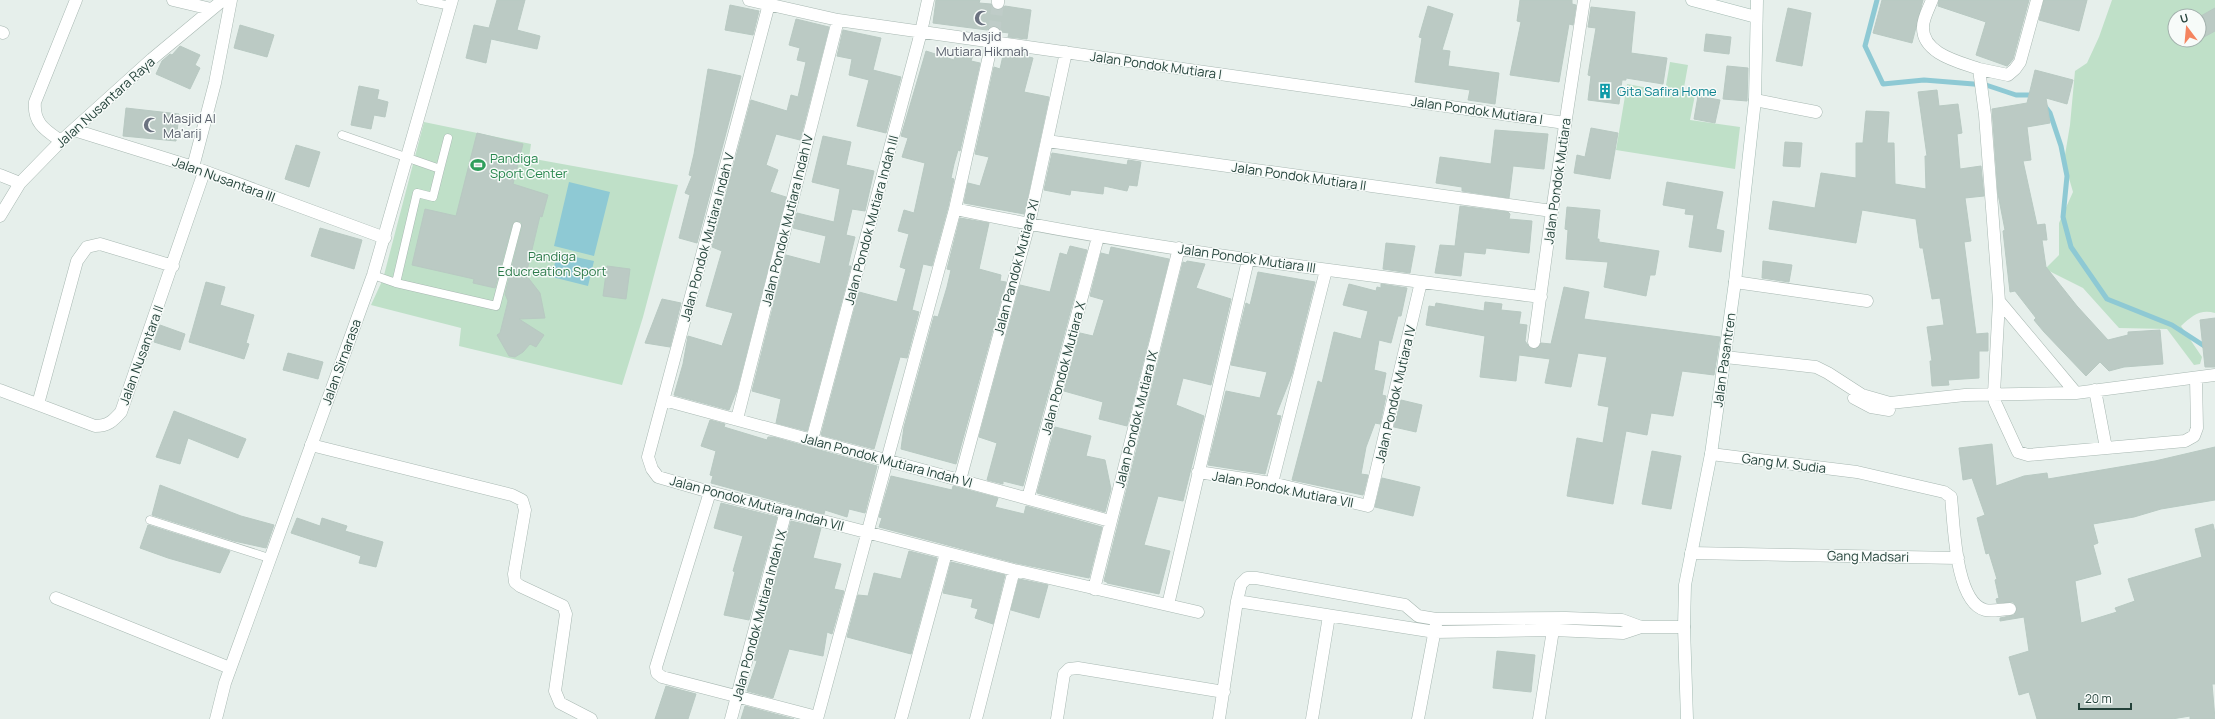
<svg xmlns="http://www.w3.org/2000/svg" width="2215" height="719" viewBox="0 0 2215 719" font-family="Manrope,sans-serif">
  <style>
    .green { fill: #bfe0c8; fill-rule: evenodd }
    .water { fill: #8ec9d4 }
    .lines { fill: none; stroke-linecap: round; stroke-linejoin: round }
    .stream { stroke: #8ec9d4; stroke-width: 5 }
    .building { fill: #bbcac4; stroke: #b8c9c2 }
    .minor-tunnel { stroke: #bfccc8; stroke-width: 12; stroke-dasharray: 12 6; stroke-linecap: butt }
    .service-casing { stroke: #a8b8b2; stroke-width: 9 }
    .minor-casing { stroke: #a8b8b2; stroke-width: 13 }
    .tertiary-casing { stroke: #a8b8b2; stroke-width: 13 }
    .secondary-casing { stroke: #a4bbb3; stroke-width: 13 }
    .service { stroke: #fff; stroke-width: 8 }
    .minor { stroke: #fff; stroke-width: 12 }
    .tertiary { stroke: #fff; stroke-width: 12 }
    .secondary { stroke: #fff; stroke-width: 12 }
    .labels { text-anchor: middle; stroke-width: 3; stroke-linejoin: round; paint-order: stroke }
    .worship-label { font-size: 13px; fill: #5b616d; stroke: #f7fbf9 }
    .street-label { font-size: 13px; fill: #24423a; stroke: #f7fbf9 }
    .culture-label { font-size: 13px; fill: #0d838f; stroke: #f7fbf9; text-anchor: start }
    .leisure-label { font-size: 13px; fill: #27864d; stroke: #f7fbf9; text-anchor: start }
    .park-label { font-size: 13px; fill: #2d7a4b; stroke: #f7fbf9 }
  </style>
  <rect width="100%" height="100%" fill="#e6efeb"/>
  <path class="green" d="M2112,0H2215V313C2200,309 2192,316 2181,326L2202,357L2200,364L2194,365L2167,329L2119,328L2083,288L2045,269L2059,255V223L2073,192L2064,161L2070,125L2075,71L2087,63L2099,37ZM2175,16H2199V40H2175Z
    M1670,62L1688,65L1683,93L1695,95L1690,120L1740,127L1735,169L1616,150L1627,84L1665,91Z
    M424,122L531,144L529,158L678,185L643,317L622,385L459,346L461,328L371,305L383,279Z"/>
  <path class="water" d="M569,182L610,192L594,256L554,246Z
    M557,253L594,261L588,286L552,277Z"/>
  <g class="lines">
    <path class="stream" d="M1877,0L1865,46L1883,84L1924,80L1986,85L2016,95H2034
      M2044,105L2050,113L2061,146L2067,176L2063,217L2071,247L2107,299L2172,325L2215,353"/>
  </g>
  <path class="building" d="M497,0H525L517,30L540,36L537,49L491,39L486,63L466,58L474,25L489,28Z
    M936,0H980L979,3L991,4L998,10L1005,6L1031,10L1027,39L1008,37L1009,33L1001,32L995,26L987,30L933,23Z
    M1520,0H1572V4L1576,5L1573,25L1569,24L1559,82L1510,75L1521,22L1517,21Z
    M1882,0H1923L1912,43L1873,33Z
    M1939,0H2029L2013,59L2009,64L2007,66L1976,55L1986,22L1938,6Z
    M2044,0H2087L2079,31L2039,20Z
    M730,5L759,11L753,35L725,30Z
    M1428,6L1453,14L1442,50L1450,51L1448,66L1499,73L1495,104L1468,100L1470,90L1415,82L1422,38L1419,37Z
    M1591,7L1635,12L1631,53L1667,58L1663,84L1626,78V80H1622L1619,104L1588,100L1591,76L1588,75L1596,28L1588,27Z
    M1788,8L1811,13L1802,66L1776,61Z
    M2215,8V31L2204,37L2199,27V17Z
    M796,19L829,27L800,140L776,134L766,165L778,170L770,192L786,197L737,390L729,410L674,395L683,364L688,336L722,346L733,313L706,306L722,251L712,247L751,100L787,111L791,95L798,97L806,62L797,60L800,48L789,45Z
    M240,25L274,35L267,57L234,48Z
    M843,30L881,38L873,70L901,77L886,133L857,126L869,80L849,75L852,59L837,56Z
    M1706,34L1731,37L1729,54L1704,51Z
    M180,46L200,55L195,65L200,68L190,89L156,74L162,61L170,54L172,55Z
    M957,49L974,53L971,61L980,63L960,151L958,150L954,164L951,178L954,179L948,207L932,266L923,264L912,310L919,312L907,358L900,357L874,449L821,435L859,292L897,302L906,269L900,267L909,234L898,231L904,210L914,213L925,163L902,157L908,138L901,136L926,51L954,60Z
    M1004,51L1025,54V56L1033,58L1024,92L1049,97L1024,214L964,203L968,183L980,186L989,157L975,154L994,67L1000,69Z
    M1727,66L1748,68L1747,101L1723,99Z
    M708,69L741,76L697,243L679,238L690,195L685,193L692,176L689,175L694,154Z
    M2035,70L2073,80L2067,104L2046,98L2050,123L2027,127L2031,160L2023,161L2037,225L2045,224L2047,240H2042L2046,267L2077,306L2108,340L2128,335V332L2160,330L2163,364L2124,367L2109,371L2100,362L2086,376L2044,332L2034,320L2036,318L2015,291L2010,292L2003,231L2005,230L1998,194L1992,109L2027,103Z
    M359,86L379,90L377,99L388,102L385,117L374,115L371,129L351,125Z
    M1937,90L1939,106L1958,104L1962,133L1957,134L1960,169L1981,166L1984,196L1965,198L1971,241L1964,242L1976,334L1988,333V351H1979V378L1948,380L1949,385L1932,386L1930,361H1932L1927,327L1944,325L1940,298L1932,299L1923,248H1920L1916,219L1862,210L1856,243L1769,229L1773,201L1815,208L1821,173L1856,178V143H1863L1866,111L1889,112L1887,143H1894L1895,184L1926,189L1925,156H1927L1918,92Z
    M1698,96L1720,100L1715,123L1694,119Z
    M126,108L179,114L176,141L123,136Z
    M1591,128L1618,133L1610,179L1574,173L1577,155L1585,157Z
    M1495,130L1548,134L1544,169L1513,166L1509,198L1462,191V187L1436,183L1440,157L1491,164Z
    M477,133L523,144L513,184L548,195L542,217L540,216L526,275L540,293L545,318L519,319L544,335L536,347L530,344L523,352L515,357L509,356L497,335L500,333L508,301L505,294L522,227L521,222L515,221L512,225L495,288L473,283L474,279L412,265L425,209L456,216Z
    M823,136L851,142L846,165L874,171L865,211L852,209L846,235L855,237L848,266H851L807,431L776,423L781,399L752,391L786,255L820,264L826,236L793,228L797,213L834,222L840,189L812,182Z
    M1785,142L1802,143L1800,167L1783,166Z
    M296,145L320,152L309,187L285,179Z
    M1052,153L1127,165L1128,160L1141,162L1137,186L1129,185L1127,191L1104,186L1103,194L1071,190L1070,195L1044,190Z
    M1667,182L1723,192L1716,229L1724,231L1721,252L1689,247L1694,215L1685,214L1686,209L1663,205Z
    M1460,206L1508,212L1510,214L1509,219L1532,221L1529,253L1486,248L1485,254L1464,252L1461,276L1435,273L1440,245L1455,246Z
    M1567,207L1600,210L1597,239H1599V242L1659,251L1655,275H1650L1646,296L1604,287L1608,262L1566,259L1568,230L1565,229Z
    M960,218L989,223L979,269L1001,275L1000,281L1006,282L956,464L901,449L904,427L934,316L938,317L947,287L951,270L947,269Z
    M320,228L362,240L354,269L311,256Z
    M1386,243L1415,246L1410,273L1383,269Z
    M1070,246L1087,250L1023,486L1003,481V484L987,480L997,443L979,437L1020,285L1050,292L1060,253L1067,255Z
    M1111,247L1169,259L1127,426L1099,419L1103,402L1064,391L1080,333L1093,336L1104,300L1090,296L1101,253L1109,255Z
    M1187,261L1205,264L1196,288L1231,299L1211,385L1183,378L1176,405L1204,416L1183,501L1158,496L1144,545L1170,551L1159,594L1107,583V582L1104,581L1183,262L1186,263Z
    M1763,261L1792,265L1789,282L1762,278Z
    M607,266L630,269L626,299L603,296Z
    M1258,272L1315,282L1292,374L1276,415L1281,416L1265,474L1208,465L1226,391L1260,398L1267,372L1231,365L1246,303L1250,305Z
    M206,282L225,287L220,305L254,315L246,343L249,344L244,359L189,342Z
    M1349,284L1376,291L1377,287L1381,288V284L1407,288L1401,316H1398L1391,343L1379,340L1374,370L1386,373L1382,395L1386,396L1380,424L1375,423L1366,447L1361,474L1368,475L1363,495L1292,480L1318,381L1322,383L1334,332L1361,339L1368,311L1343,305Z
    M1564,287L1589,292L1584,319L1720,337L1714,375L1682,371L1673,416L1651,413L1647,435L1626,431L1613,504L1567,496L1577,438L1603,443L1609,407L1598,405L1607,357L1578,353L1571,387L1545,383L1550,359L1519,355L1516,381L1480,377L1485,336L1426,325L1429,306L1435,307L1436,303L1484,311L1485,302L1502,304L1501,310L1521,312L1519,324L1527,325L1525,341L1530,348L1536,349L1541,343L1551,344Z
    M662,299L681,303L670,347L645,343Z
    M2215,318V367H2205L2200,320Z
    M160,325L185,334L180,350L154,342Z
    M288,353L323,362L318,379L283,370Z
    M1401,400L1422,405L1416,432L1394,427Z
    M174,411L246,439L238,458L188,438L180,464L156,457Z
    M710,420L725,424L724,427L767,440L768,437H773L877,466L865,513L849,509L847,517L825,510L824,514L711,483L713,476L710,475L716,451L701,446Z
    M1055,427L1091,436L1086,456L1105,460L1111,489L1105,512L1037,493Z
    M1992,444L1996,486L2024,476L2047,473L2048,479L2155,461L2215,447V500L2161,509L2134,517L2093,524L2098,543L2093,545L2101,574L2075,581L2081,623L2117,612L2115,608L2135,601L2128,579L2202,557L2195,529L2213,524L2215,533V684H2212L2215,719H2190V716L2172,719H2037L2029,692L2019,695L2009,657L2029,651L2024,617L2000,621V618L2014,615L2017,608L2013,602L1997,603L1996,599L1999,598L1995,580L1997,579L1989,553L1986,554L1977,518L1985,515L1972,478L1963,480L1959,448Z
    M1652,451L1681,456L1671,509L1642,504Z
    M891,476L952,490L953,486L998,498L995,507L1024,514L1026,506L1102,527L1089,578L1016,563L879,527L882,518L879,517Z
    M1382,478L1420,487L1413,516L1375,507Z
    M160,485L241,516L274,525L266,548L234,541L152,515Z
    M721,503L777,517L749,620L724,615L735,572L733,571L743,536L714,528Z
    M297,518L320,526L322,518L347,526L345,531L383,542L376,567L359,563L361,556L291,533Z
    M791,521L821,528L813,558L841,564L834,589L844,591L832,634L827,632L823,656L789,649L773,698L747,691L757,661L754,660Z
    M148,525L230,551L220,573L168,558L140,548Z
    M909,551L937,558L911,654L847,637L858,595L868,596L874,573L901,579Z
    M951,562L1005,575L993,624L975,618L978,609L971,607L973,599L943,593Z
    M1019,579L1048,585L1039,618L1011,610Z
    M1497,651L1535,655L1531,692L1493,688Z
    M666,686L696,694L688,719H655Z
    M745,706L794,719H741Z"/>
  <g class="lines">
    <path class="minor-tunnel" d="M994,33L998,3"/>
    <g class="service-casing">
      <path id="service" d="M421,0L451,6
        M342,135L440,169L448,138
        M373,275L396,283L496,306L517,226
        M396,283L417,193L433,197L440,169
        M150,520L269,558"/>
    </g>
    <g class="minor-casing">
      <path id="minor" d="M173,0L211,9
        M749,0L838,20L1565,123
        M1932,0C1929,8 1923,18 1923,27C1922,54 1960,62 1979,69L1985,115L1999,301L1994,393L1995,402L2018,452L2028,455L2185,441L2194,436L2197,428L2196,378
        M998,3V0
        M769,4L648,457L652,469L658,477L710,492L1014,570L1198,612
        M0,32L3,33
        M1979,69L2008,75L2015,69L2020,62L2037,0
        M1755,100L1816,112
        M74,130L193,167L385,238
        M61,141C45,130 33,123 35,102L76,0
        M1047,141L1552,211
        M193,167L215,83L231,0
        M0,175L20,183
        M955,209C1149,250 1345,272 1541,297
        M0,216L20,183L61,141L152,59L223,0
        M1735,282L1867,301
        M1999,301L2076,393
        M1534,342L1552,211L1584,0
        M1725,357L1816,367L1828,373L1862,395L1890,403L1965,395L2076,393L2215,375
        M0,390L95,426C108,426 113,421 121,412L204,172
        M2095,390L2106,448
        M1854,398L1871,407L1889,410
        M664,400L1110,521
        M38,404L77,261L87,247L100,244L173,266
        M737,419L838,20
        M812,440L921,32L928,0
        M311,445L512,495L522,500L525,510L514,574L515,582L520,586L563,606L566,614L555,691L560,703L591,719
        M1711,454L1857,472L1944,492L1951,497C1954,524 1955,602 1985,610C1992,612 2003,609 2010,609
        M1198,472L1272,483L1368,506L1421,282
        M960,480L1029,224L1066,52
        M1272,483L1326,270
        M710,492L656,667L657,673L662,677L817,717
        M1028,498L1098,237
        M1691,553L1958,558
        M1094,589L1179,248
        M56,598L230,668
        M1237,601L1435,632L1553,630L1623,633L1641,627H1684
        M1168,605L1248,260
        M731,719L786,511
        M817,719L955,209L994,33
        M901,719L946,553
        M976,719L1014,570
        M1057,719L1064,674L1069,669L1078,668L1224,692
        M1219,719L1237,601L1241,584L1247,578H1256L1405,605L1418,616L1436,619L1566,618L1622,620L1641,627
        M1312,719L1329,616
        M1418,719L1436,624
        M1539,719L1553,630"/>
    </g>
    <g class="tertiary-casing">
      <path id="tertiary" d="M216,719L225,683L373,275L452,0"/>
    </g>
    <g class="secondary-casing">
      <path id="secondary" d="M1692,0L1756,17
        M1687,719L1684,627L1685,585L1711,454L1735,282L1755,100L1757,0"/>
    </g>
    <use href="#service" class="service"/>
    <use href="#minor" class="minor"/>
    <use href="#tertiary" class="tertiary"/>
    <use href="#secondary" class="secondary"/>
  </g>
  <defs>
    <g id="mosque-bare" transform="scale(1.2)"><path d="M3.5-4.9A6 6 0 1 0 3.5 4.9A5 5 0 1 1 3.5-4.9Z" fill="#6b7280" stroke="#f7fbf9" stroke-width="2.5" paint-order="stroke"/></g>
    <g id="building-bare" transform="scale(1.2)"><path d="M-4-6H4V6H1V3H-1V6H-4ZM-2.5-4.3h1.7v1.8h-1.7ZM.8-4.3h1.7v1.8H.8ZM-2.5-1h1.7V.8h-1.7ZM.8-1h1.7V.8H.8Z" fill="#0f9aa8" stroke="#f7fbf9" stroke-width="2.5" paint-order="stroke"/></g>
    <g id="stadium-bare" transform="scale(1.2)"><path d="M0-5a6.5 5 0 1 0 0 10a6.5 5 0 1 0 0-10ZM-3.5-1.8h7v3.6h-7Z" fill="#2e9e5b" stroke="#f7fbf9" stroke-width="2.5" paint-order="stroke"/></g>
  </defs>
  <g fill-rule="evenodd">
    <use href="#mosque-bare" x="982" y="18"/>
    <use href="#building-bare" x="1605" y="91"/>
    <use href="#mosque-bare" x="151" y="125"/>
    <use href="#stadium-bare" x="478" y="165"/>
  </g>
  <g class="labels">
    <g class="worship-label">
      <text x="982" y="41">Masjid<tspan x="982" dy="15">Mutiara Hikmah</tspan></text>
      <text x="163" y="123" text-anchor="start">Masjid Al<tspan x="163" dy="15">Ma'arij</tspan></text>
    </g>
    <g class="street-label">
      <text transform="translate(1156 65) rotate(8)" y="5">Jalan Pondok Mutiara I</text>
      <text transform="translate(105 102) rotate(-42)" y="5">Jalan Nusantara Raya</text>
      <text transform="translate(1477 110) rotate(8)" y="5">Jalan Pondok Mutiara I</text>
      <text transform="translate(1299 176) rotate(8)" y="5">Jalan Pondok Mutiara II</text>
      <text transform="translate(224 179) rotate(20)" y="5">Jalan Nusantara III</text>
      <text transform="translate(1557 181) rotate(-82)" y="5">Jalan Pondok Mutiara</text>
      <text transform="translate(787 220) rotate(-76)" y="5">Jalan Pondok Mutiara Indah IV</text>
      <text transform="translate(871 220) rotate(-75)" y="5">Jalan Pondok Mutiara Indah III</text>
      <text transform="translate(707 237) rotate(-75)" y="5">Jalan Pondok Mutiara Indah V</text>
      <text transform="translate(1247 258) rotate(8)" y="5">Jalan Pondok Mutiara III</text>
      <text transform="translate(1016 267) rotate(-75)" y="5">Jalan Pandok Mutiara XI</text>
      <text transform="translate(141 355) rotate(-70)" y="5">Jalan Nusantara II</text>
      <text transform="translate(1724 360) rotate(-82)" y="5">Jalan Pasantren</text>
      <text transform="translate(341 362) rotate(-70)" y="5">Jalan Sirnarasa</text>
      <text transform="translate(1063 368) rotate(-75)" y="5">Jalan Pondok Mutiara X</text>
      <text transform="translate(1395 394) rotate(-77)" y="5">Jalan Pondok Mutiara IV</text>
      <text transform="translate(1136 419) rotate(-76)" y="5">Jalan Pondok Mutiara IX</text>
      <text transform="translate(887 460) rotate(15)" y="5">Jalan Pondok Mutiara Indah VI</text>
      <text transform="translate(1784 463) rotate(7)" y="5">Gang M. Sudia</text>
      <text transform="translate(1283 489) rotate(11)" y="5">Jalan Pondok Mutiara VII</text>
      <text transform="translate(757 503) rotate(15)" y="5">Jalan Pondok Mutiara Indah VII</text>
      <text transform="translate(1868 556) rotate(1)" y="5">Gang Madsari</text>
      <text transform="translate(759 615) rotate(-75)" y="5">Jalan Pondok Mutiara Indah IX</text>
    </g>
    <g class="culture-label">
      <text x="1617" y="96">Gita Safira Home</text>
    </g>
    <g class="leisure-label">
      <text x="490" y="163">Pandiga<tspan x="490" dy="15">Sport Center</tspan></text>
    </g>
    <g class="park-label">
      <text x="552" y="261">Pandiga<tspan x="552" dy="15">Educreation Sport</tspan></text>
    </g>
  </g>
  <g transform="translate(2187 28) rotate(344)"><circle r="19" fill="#f7fbf9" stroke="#a3b1ad"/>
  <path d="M0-3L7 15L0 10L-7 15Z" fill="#f4845f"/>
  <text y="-6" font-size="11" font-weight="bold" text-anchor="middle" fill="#24423a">U</text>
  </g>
  <path d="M2079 703v6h52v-6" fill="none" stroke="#24423a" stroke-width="2"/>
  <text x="2085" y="703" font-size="12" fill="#24423a" stroke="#f7fbf9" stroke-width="3" paint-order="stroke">20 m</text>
</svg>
